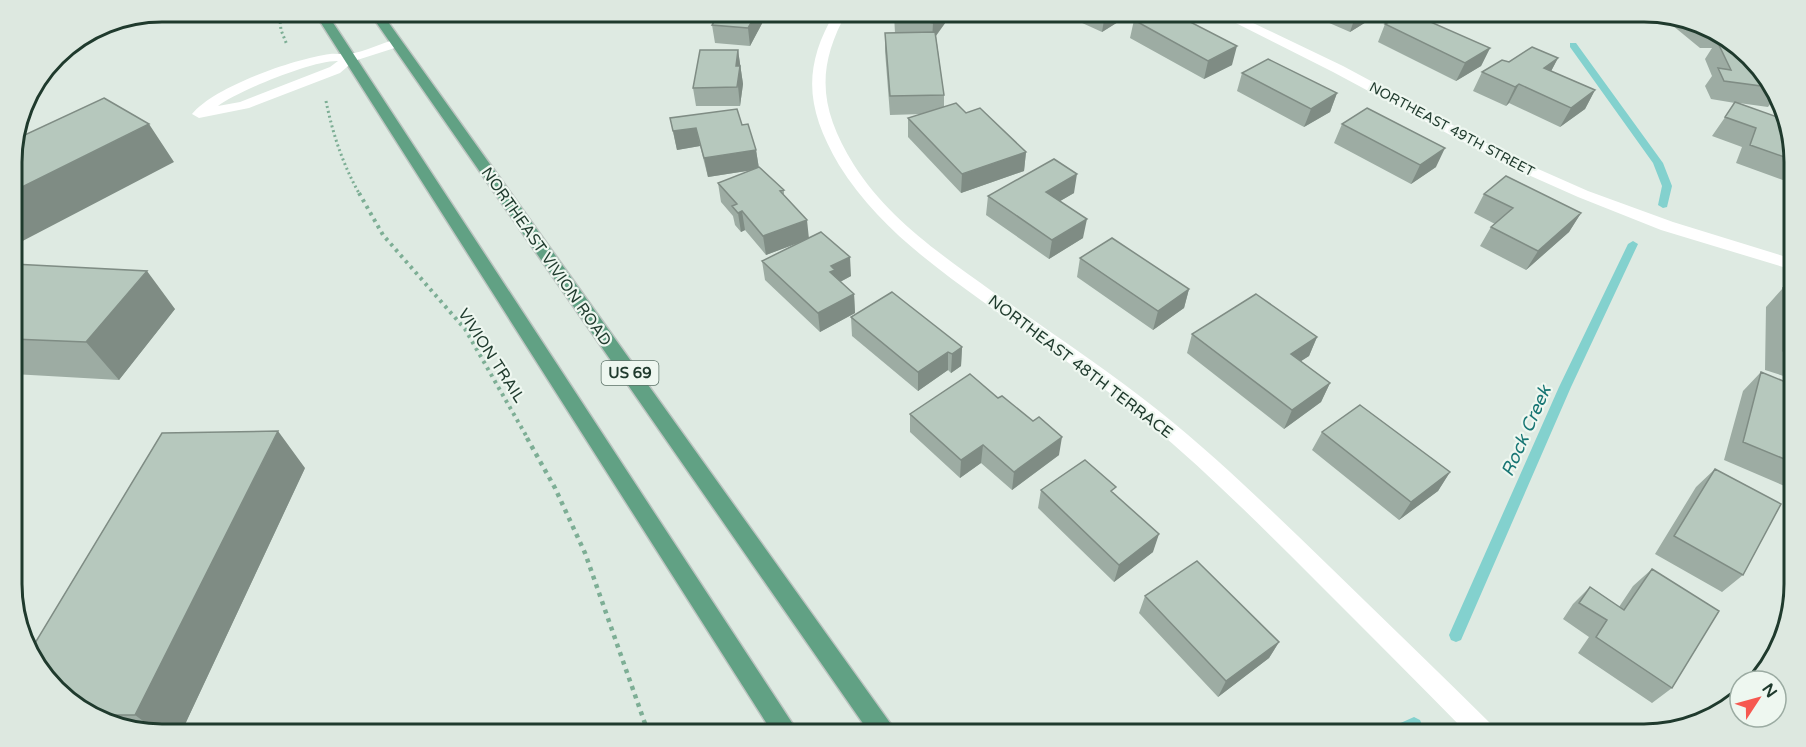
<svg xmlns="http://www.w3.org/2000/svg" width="1806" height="747" viewBox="0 0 1806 747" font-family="'Varela Round',sans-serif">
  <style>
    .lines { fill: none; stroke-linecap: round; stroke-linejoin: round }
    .stream { fill: #83d1ce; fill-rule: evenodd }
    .major-casing { stroke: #bcc4c0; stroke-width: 3 }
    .path-far2 { stroke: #7dae95; stroke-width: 3; stroke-dasharray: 2 3; stroke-linecap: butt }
    .path-far1 { stroke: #7dae95; stroke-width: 4; stroke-dasharray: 3 4.5; stroke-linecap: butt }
    .path { stroke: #7dae95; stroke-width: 4.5; stroke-dasharray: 4 5; stroke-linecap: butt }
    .minor { fill: #fff; fill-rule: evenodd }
    .major { fill: #61a184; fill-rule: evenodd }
    .wall { fill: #9daca3 }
    .shaded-wall { fill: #7f8c84 }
    .building { fill: #b6c8bd; stroke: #7f8c84; stroke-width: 1.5 }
    .labels { text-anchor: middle; stroke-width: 4.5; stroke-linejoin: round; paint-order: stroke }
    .far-street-label { font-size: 14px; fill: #1f3a2d; stroke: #eef7f0 }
    .shield { fill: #eef7f0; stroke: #5d7368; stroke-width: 1.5 }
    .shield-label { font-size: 15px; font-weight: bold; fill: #1f3a2d }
    .street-label { font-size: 16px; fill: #1f3a2d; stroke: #eef7f0 }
    .water-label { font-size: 18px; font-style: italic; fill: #187674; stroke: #eef7f0 }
    .rim { fill: none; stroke: #1f3a2d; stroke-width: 3 }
  </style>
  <rect width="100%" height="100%" fill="#deeae2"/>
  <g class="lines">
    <path class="stream" d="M1570,43H1576L1663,163L1672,186L1667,207L1663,208L1658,205L1662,186L1653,163L1570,47Z
      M1633,241L1638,244L1571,387L1461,640L1456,642L1451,640L1449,635L1559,387L1628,244Z
      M1414,717L1420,720L1422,725L1420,730L1411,735H1385L1387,729Z"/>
    <g class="major-casing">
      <path id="major" d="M314,12H326L800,735H774Z
        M369,12H381L893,727L897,735H871Z"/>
    </g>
    <path class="path-far2" d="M279,12L281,30L287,45
      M326,101C333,135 343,165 360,195"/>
    <path class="path-far1" d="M359,193L383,235L465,329L528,439"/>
    <path class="path" d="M527,438L555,488L585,553L649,735"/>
    <path class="minor" d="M835,12H847C815,69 820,110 854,165C888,219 942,255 993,292C1049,331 1106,369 1159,411C1219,459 1274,513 1329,566C1384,620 1440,673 1494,727L1498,735H1469C1418,683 1366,631 1314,579C1260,525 1206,471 1147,422C1094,379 1037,341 982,301C928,262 875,223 839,165C806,109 802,68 835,12Z
      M1214,12H1230L1343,66L1518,160L1588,191L1673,222L1793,259V270L1661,230L1578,197L1508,166L1333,72Z
      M397,39L403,43L401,46L354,61L340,73L249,108L199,118L192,114C215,86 294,59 330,54C336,53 342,55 348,54C365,52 381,43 397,39ZM338,61L330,67L240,102L218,106C238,91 313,60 338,61Z"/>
    <use href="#major" class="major"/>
  </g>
  <path class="wall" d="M713,12H767V14L750,46L715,43L712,25L715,20Z
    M953,12L936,36L944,95V107L966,113L1026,152L1024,171L961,193L908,137V118L922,114L890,115L885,51V33H895L894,15Z
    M1058,12H1127L1126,17L1102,32Z
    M1304,12H1374L1371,19L1350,32Z
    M1661,16L1701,23L1763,71L1774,99L1768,107L1739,103L1793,143V181L1791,183L1736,163L1742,147L1712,136L1735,103L1711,99L1705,86L1712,76L1705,59L1712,48H1700Z
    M1134,20L1232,65L1204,79L1130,38Z
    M1385,24L1490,48L1481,66L1456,81L1378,42Z
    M738,50L743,84L740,106H696L693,88Z
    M1558,58L1551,71L1595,90L1585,109L1560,127L1509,103L1506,106L1473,91L1482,72L1509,62Z
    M1242,73L1337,93L1330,112L1304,127L1237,91Z
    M670,118L742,125L756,150L759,168L784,190V195L809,238L851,276L840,282L854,294L855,313L820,332L765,280L762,261L802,241L766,255L745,230L741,232L735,225L733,216L721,202L718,183L753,170L708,177L700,146L677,150Z
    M1342,124L1436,167L1411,184L1334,143Z
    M1074,193L1060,201L1083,238L1049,259L986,215L988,196Z
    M1484,194L1581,213L1569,232L1526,270L1480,246L1491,227L1495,224L1474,213Z
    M1080,258L1189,289L1184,308L1153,330L1077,277Z
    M13,264L175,309L119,380L13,374Z
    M1783,288L1793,291V379L1765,370L1766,307Z
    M851,317L962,347L961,366L951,373L948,370L918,391L852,336Z
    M1192,334L1317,337L1309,356L1300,361L1330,383L1321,402L1284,429L1187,353Z
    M1761,372L1793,385L1794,490L1724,460L1743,391Z
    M910,414L1059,455L1012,490L981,463L960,478L910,432Z
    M1322,432L1450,472L1438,491L1399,520L1312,450Z
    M305,468L180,735H163L105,724L43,676Z
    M1715,469L1743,575L1722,592L1655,554L1696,487Z
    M1041,490L1114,494L1153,552L1114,582L1038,508Z
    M1652,569L1672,688L1652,703L1578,653L1589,637L1563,619L1573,604L1590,587L1619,607L1633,586Z
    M1145,596L1279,642L1269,658L1218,697L1139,613Z"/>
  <path class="shaded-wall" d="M757,12H767V14L750,46L748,28Z
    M941,12H953L932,41L933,23Z
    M1108,12H1127L1126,17L1102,32L1105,14Z
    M1360,12H1374L1371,19L1350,32L1356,14Z
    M1237,46L1232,65L1204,79L1208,61Z
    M1490,48L1481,66L1456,81L1465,63Z
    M738,50L743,84L740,106L736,66Z
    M1558,58L1548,77L1544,68Z
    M1519,84L1509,103L1506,106L1515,87Z
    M1595,90L1585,109L1560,127L1571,108Z
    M1337,93L1330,112L1304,127L1311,109Z
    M149,124L174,162L13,246L12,192Z
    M696,128L700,146L677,150L673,131Z
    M1445,148L1436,167L1411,184L1420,165Z
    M756,150L759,169L708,177L704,158Z
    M1026,152L1024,171L961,193L962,174Z
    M1077,174L1074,193L1043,211L1046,192Z
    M742,211L745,230L741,232L738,213Z
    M1581,213L1569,232L1526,270L1538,251Z
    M1087,219L1083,238L1049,259L1052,240Z
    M807,220L809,239L766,255L763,236Z
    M850,257L851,276L836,284L830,272L831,266Z
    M147,271L175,309L119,380L86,342Z
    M1189,289L1184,308L1153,330L1158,311Z
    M854,294L855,313L820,332L818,313Z
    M1317,337L1309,356L1283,373L1291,354Z
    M962,347L961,366L951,373L952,354Z
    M948,352V370L918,391V372Z
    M1330,383L1321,402L1284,429L1292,410Z
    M278,431L305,468L180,735H162L135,715Z
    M1062,437L1059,455L1012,490L1014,472Z
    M983,445L981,463L960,478L961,460Z
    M1450,472L1438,491L1399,520L1411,502Z
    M1159,534L1153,552L1114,582L1119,565Z
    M1279,642L1269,658L1218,697L1226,681Z"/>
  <path class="building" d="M720,12H757L748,28L712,25Z
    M897,12H941L933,23L894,15Z
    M1152,12H1171L1237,46L1208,61L1134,20Z
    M1407,12H1408L1490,48L1465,63L1385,24Z
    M935,32L944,95L890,96L885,33Z
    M1717,41L1725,42L1763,71L1769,87L1724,81L1718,68L1731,70Z
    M1532,47L1558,58L1544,68L1595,90L1571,108L1519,84L1515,87L1482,72L1502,60L1509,62Z
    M700,50H738L736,66H740L737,87L693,88Z
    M1268,59L1337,93L1311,109L1242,73Z
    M104,98L149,124L12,192V153L16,139Z
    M1735,102L1783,119L1793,143V160L1750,145L1756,128L1725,117Z
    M956,103L966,113L980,108L1026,152L962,174L908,118Z
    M1367,108L1445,148L1420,165L1342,124Z
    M737,109L742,125L748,124L756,150L704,158L696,128L673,131L670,118Z
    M1054,159L1077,174L1046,192L1087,219L1052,240L988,196Z
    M759,167L784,190L780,191L807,220L763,236L742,211L738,213L732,206L737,204L718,183Z
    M1506,176L1581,213L1538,251L1491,227L1513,208L1484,194Z
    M821,232L850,257L831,266L835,270L830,272L854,294L818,313L762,261Z
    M1112,238L1189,289L1158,311L1080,258Z
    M13,264L147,271L86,342L13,339Z
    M1783,288L1793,291V354L1783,351Z
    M892,292L962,347L952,354L948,352L918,372L851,317Z
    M1256,294L1317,337L1291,354L1330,383L1292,410L1192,334Z
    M1761,372L1793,385L1794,463L1743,442Z
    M970,374L998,398L1002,396L1033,421L1039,417L1062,437L1014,472L983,445L961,460L910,414Z
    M1360,405L1450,472L1411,502L1322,432Z
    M278,431L135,715H95L43,676L32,648L162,433Z
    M1085,460L1116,487L1111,491L1159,534L1119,565L1041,490Z
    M1715,469L1781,504L1743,575L1674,536Z
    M1197,561L1279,642L1226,681L1145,596Z
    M1652,569L1719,611L1672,688L1596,637L1607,620L1579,603L1590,587L1624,610Z"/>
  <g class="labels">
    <g class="far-street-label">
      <text transform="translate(1452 129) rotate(28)" y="5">NORTHEAST 49TH STREET</text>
    </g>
    <rect class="shield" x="601.5" y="361" width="57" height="24" rx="4.5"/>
    <g class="shield-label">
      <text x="630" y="378">US 69</text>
    </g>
    <g class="street-label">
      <text transform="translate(547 256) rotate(55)" y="6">NORTHEAST VIVION ROAD</text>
      <text transform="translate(492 355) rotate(57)" y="6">VIVION TRAIL</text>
      <text transform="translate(1081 366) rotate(37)" y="6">NORTHEAST 48TH TERRACE</text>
    </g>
    <g class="water-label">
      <text transform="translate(1526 431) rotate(-66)" y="6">Rock Creek</text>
    </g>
  </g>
  <path d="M0 0H1806V747H0ZM162 22H1644A140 140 0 0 1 1784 162V584A140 140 0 0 1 1644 724H162A140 140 0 0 1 22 584V162A140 140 0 0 1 162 22Z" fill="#dde8e0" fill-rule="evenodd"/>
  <path class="rim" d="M162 22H1644A140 140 0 0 1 1784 162V584A140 140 0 0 1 1644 724H162A140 140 0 0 1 22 584V162A140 140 0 0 1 162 22Z"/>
  <g transform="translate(1758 699) rotate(54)"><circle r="28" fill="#eef7f0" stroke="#9baba2" stroke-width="1.5"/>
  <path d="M0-4.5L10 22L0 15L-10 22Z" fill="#f65850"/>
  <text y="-9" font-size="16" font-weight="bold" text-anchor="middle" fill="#1f3a2d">N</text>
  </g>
</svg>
